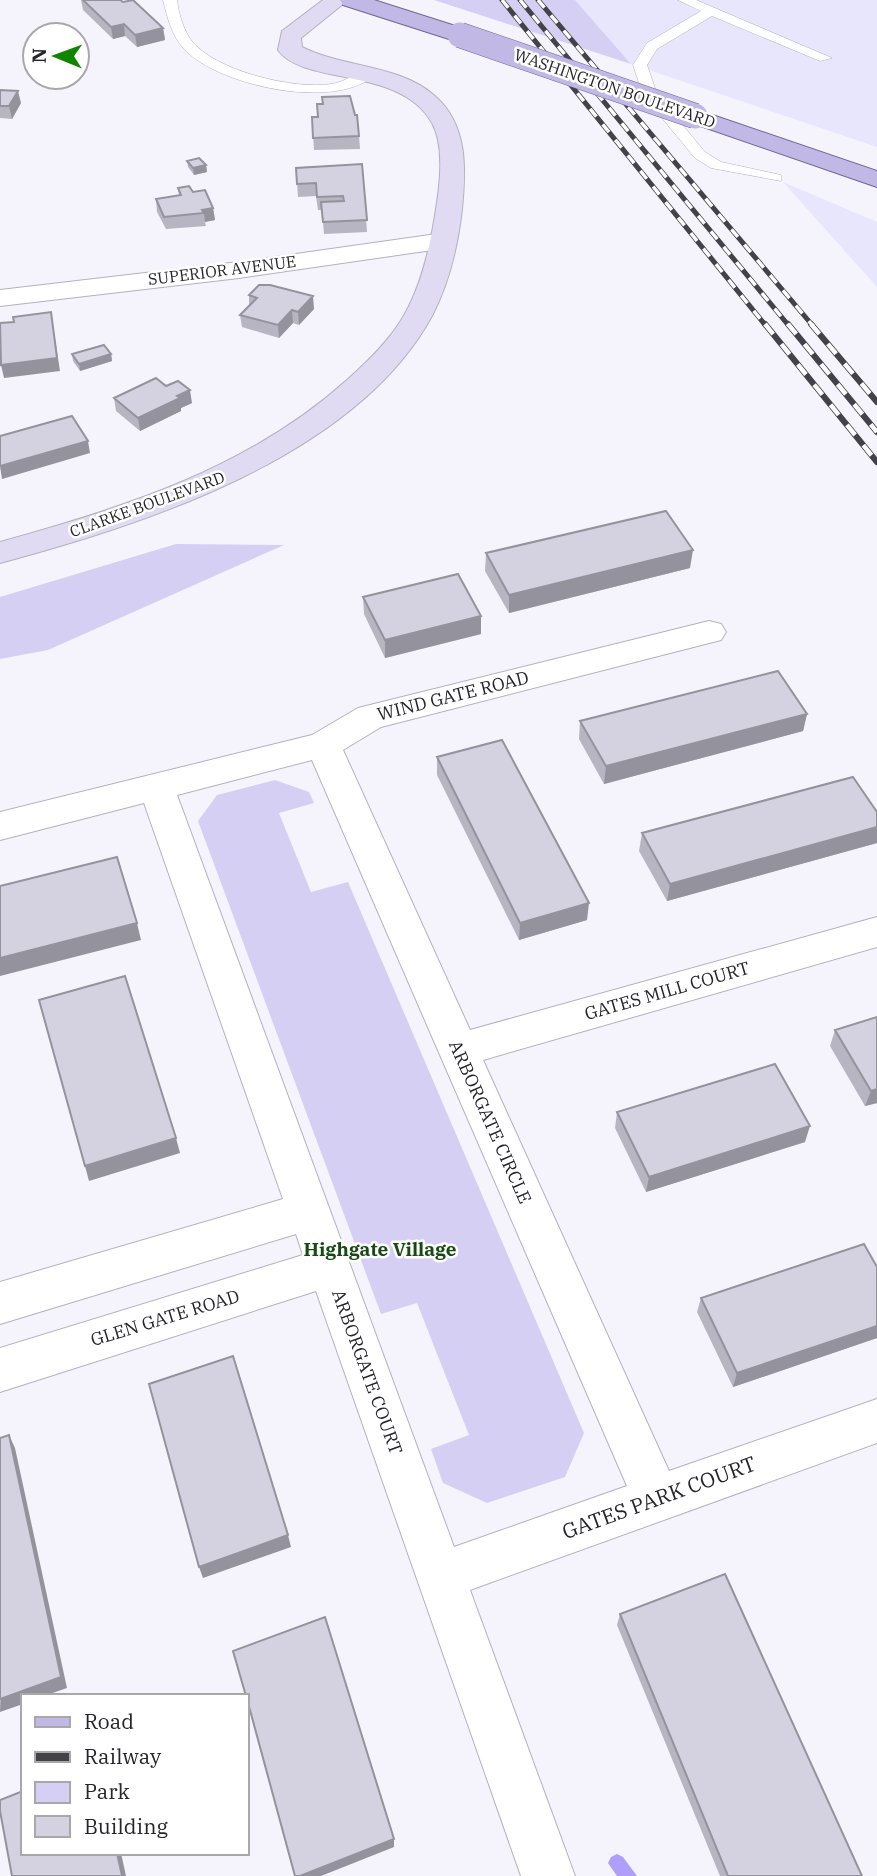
<svg xmlns="http://www.w3.org/2000/svg" width="877" height="1876" viewBox="0 0 877 1876" font-family="'IBM Plex Serif',serif">
  <style>
    .built { fill: #e8e6fc }
    .green { fill: #d4cff3 }
    .lines { fill: none; stroke-linecap: round; stroke-linejoin: round }
    .stream { fill: #b09ff9; fill-rule: evenodd }
    .lane-casing { stroke: #b3b1bf; stroke-width: 1 }
    .street-casing { stroke: #b3b1bf; stroke-width: 2 }
    .secondary-casing { stroke: #b3b1bf; stroke-width: 2 }
    .primary-casing { stroke: #6f659a; stroke-width: 2 }
    .lane { fill: #fff; fill-rule: evenodd }
    .street { fill: #fff; fill-rule: evenodd }
    .secondary { fill: #e0dbf3; fill-rule: evenodd }
    .primary { fill: #c1b8e6; fill-rule: evenodd }
    .rail-far1-casing { stroke: #434249; stroke-width: 5 }
    .rail-casing { stroke: #434249; stroke-width: 6 }
    .rail-far1 { stroke: #fff; stroke-width: 3.5; stroke-dasharray: 10; stroke-linecap: butt }
    .rail { stroke: #fff; stroke-width: 4.5; stroke-dasharray: 13; stroke-linecap: butt }
    .primary-bridge-casing { stroke: #6f659a; stroke-width: 26; stroke-linecap: butt }
    .primary-bridge { stroke: #c1b8e6; stroke-width: 25 }
    .wall { fill: #b6b5c1 }
    .shaded-wall { fill: #94939d }
    .building { fill: #d4d2e0; stroke: #94939d; stroke-width: 2 }
    .labels { text-anchor: middle; stroke-width: 5; stroke-linejoin: round; paint-order: stroke }
    .far-street-label { font-size: 16px; fill: #26252b; stroke: #fff }
    .street-label { font-size: 18px; fill: #26252b; stroke: #fff }
    .neighbourhood-label { font-size: 19px; font-weight: bold; fill: #174912; stroke: #fff }
    .near-street-label { font-size: 21px; fill: #26252b; stroke: #fff }
  </style>
  <rect width="100%" height="100%" fill="#f5f4fd"/>
  <path class="built" d="M575,0H877V147L631,64Z
    M783,182L877,222V287Z"/>
  <path class="green" d="M434,0H575L631,64Z
    M176,544L284,545L48,650L0,659V597Z
    M275,780L309,792L314,803L279,813L311,892L348,882L584,1433L565,1477L487,1503L443,1483L431,1449L469,1435L417,1303L381,1314L198,821L217,795Z"/>
  <g class="lines">
    <path class="stream" d="M617,1854L623,1857L637,1876H617L608,1863L611,1857Z"/>
    <g class="lane-casing">
      <path id="lane" d="M163,0H177C179,14 183,29 191,40C214,71 295,90 331,84C346,82 357,72 371,68L378,72C340,113 218,86 184,49C172,36 167,17 163,0Z
        M678,0H696L832,58L820,61L712,16L657,49L647,65L657,94L705,152L721,162L781,175V181L711,168L695,158L643,95L633,65L647,43L701,11Z"/>
    </g>
    <g class="street-casing">
      <path id="street" d="M444,233L453,235L457,241L453,247L239,278L0,306V290L239,262Z
        M709,621L721,624L726,632L721,640L381,727L343,750L470,1030L877,917V947L483,1060L669,1471L877,1399V1443L470,1590L575,1876H521L316,1291L0,1392V1348L303,1255L296,1234L0,1324V1282L283,1199L144,803L0,840V812L312,735L358,708L370,705ZM312,760L627,1486L454,1547L177,795Z"/>
    </g>
    <g class="secondary-casing">
      <path id="secondary" d="M323,0H348L301,38L302,47C343,68 399,64 435,96C468,125 466,169 462,209C458,246 449,283 432,316C355,457 145,524 0,563V542C124,508 249,468 347,380C366,363 386,344 400,322C418,294 427,260 433,227C438,198 447,150 432,123C401,66 303,86 278,50L282,31Z"/>
    </g>
    <g class="primary-casing">
      <path id="primary" d="M340,0H374L468,30L471,35L460,42L452,40L343,5Z
        M695,109L877,171V187L686,121L683,116L686,111Z"/>
    </g>
    <use href="#lane" class="lane"/>
    <use href="#street" class="street"/>
    <use href="#secondary" class="secondary"/>
    <use href="#primary" class="primary"/>
    <g class="rail-far1-casing">
      <path id="rail-far1" d="M502,0L766,326
        M520,0L789,326
        M538,0L813,326"/>
    </g>
    <g class="rail-casing">
      <path id="rail" d="M765,324L877,462
        M788,324L877,432
        M811,324L877,402"/>
    </g>
    <use href="#rail-far1" class="rail-far1"/>
    <use href="#rail" class="rail"/>
    <g class="primary-bridge-casing">
      <path id="primary-bridge" d="M460,35L695,116"/>
    </g>
    <use href="#primary-bridge" class="primary-bridge"/>
  </g>
  <path class="wall" d="M81,0H120L163,28L165,40L137,47L125,36L113,39L83,10Z
    M0,90L21,103L12,119L0,118Z
    M312,117L359,136L360,149L314,150Z
    M187,161L206,165L207,172L194,175L188,167Z
    M362,164L367,232L324,234L322,210H318L316,196L298,197L296,168Z
    M178,188L193,192L213,208L215,220L205,222L206,226L166,229L157,212L156,199L179,195Z
    M249,295L314,309L299,325L293,323L279,338L242,327L240,315L249,305Z
    M72,354H111L112,361L80,371L73,361Z
    M166,386L192,403L181,408V411L140,431L116,411L114,398Z
    M486,553L690,568L509,613L485,571Z
    M363,597L481,634L385,658L364,614Z
    M807,714L803,731L604,784L579,739L580,721Z
    M437,757L587,920L519,940L437,775Z
    M877,812V843L667,901L639,851L642,833Z
    M877,1017V1103L865,1106L830,1046L835,1030Z
    M617,1112L805,1142L646,1192L615,1128Z
    M877,1267V1338L733,1387L697,1312L701,1298Z
    M620,1614L862,1876H720L617,1625Z"/>
  <path class="shaded-wall" d="M124,24L125,36L113,39L111,27Z
    M163,28L165,40L137,47L135,35Z
    M18,91L21,103L12,119L9,106Z
    M206,165L207,172L194,175L193,168Z
    M213,208L215,220L205,222L204,213L202,210Z
    M313,296L314,309L299,325L298,312Z
    M292,310L293,323L279,338L278,325Z
    M51,312L60,371L4,378L1,365Z
    M111,354L112,361L80,371L79,364Z
    M190,390L192,403L181,408V411L140,431L138,418L177,396Z
    M88,441L90,453L2,479L0,466Z
    M693,550L690,568L509,613V595Z
    M481,616V634L385,658V640Z
    M807,714L803,731L604,784L606,766Z
    M877,827V843L667,901L670,884Z
    M589,903L587,920L519,940L520,923Z
    M137,923L141,940L0,976V958Z
    M877,1089V1103L865,1106L871,1091Z
    M810,1126L805,1142L646,1192L649,1177Z
    M176,1138L180,1153L89,1181L85,1166Z
    M877,1326V1338L733,1387L737,1373Z
    M9,1435L15,1448L67,1688L44,1696H23V1704L0,1712Z
    M288,1535L291,1547L203,1578L199,1567Z
    M394,1839V1847L321,1876H300Z
    M117,1853H121L126,1876H122Z"/>
  <path class="building" d="M83,0H120L123,2L133,0L163,28L135,35L124,24L111,27Z
    M0,90L18,91L9,106H0Z
    M350,96L355,115H357L359,136L313,138L312,117H318L317,104H323L322,97Z
    M199,158L206,165L193,168L187,161Z
    M362,164L367,220L323,222L321,202L344,201L343,196L317,197L316,183L297,184L296,168Z
    M189,186L193,192L205,190L213,208L202,210L204,213L164,217L156,199L181,195L178,188Z
    M259,285H270L313,296L298,312L292,310L278,325L240,315L257,298L249,295Z
    M51,312L57,358L1,365L0,323L14,322L13,317Z
    M104,345L111,354L79,364L72,354Z
    M156,378L166,386L178,381L190,390L177,396L180,398L138,418L114,398Z
    M72,416L88,441L0,466V436Z
    M666,511L693,550L509,595L486,553Z
    M458,574L481,616L385,640L363,597Z
    M778,671L807,714L606,766L580,721Z
    M502,740L589,903L520,923L437,757Z
    M853,777L877,812V827L670,884L642,833Z
    M117,857L137,923L0,958V886Z
    M125,976L176,1138L85,1166L39,1000Z
    M877,1017V1089L871,1091L835,1030Z
    M775,1064L810,1126L649,1177L617,1112Z
    M864,1244L877,1267V1326L737,1373L701,1298Z
    M233,1356L288,1535L199,1567L149,1384Z
    M9,1435L61,1677L0,1699V1438Z
    M725,1574L862,1876H728L620,1614Z
    M325,1617L394,1839L300,1876H295L247,1699V1696H246L233,1651Z
    M23,1791V1853H117L122,1876H12L0,1811V1800Z"/>
  <g class="labels">
    <g class="far-street-label">
      <text transform="translate(615 88) rotate(19)" y="6">WASHINGTON BOULEVARD</text>
      <text transform="translate(222 270) rotate(-7)" y="6">SUPERIOR AVENUE</text>
      <text transform="translate(147 504) rotate(-20)" y="6">CLARKE BOULEVARD</text>
    </g>
    <g class="street-label">
      <text transform="translate(453 696) rotate(-14)" y="6">WIND GATE ROAD</text>
      <text transform="translate(667 991) rotate(-16)" y="6">GATES MILL COURT</text>
      <text transform="translate(490 1122) rotate(66)" y="6">ARBORGATE CIRCLE</text>
      <text transform="translate(165 1318) rotate(-17)" y="6">GLEN GATE ROAD</text>
      <text transform="translate(367 1372) rotate(70)" y="6">ARBORGATE COURT</text>
    </g>
    <g class="neighbourhood-label">
      <text x="380" y="1256">Highgate Village</text>
    </g>
    <g class="near-street-label">
      <text transform="translate(659 1498) rotate(-20)" y="7">GATES PARK COURT</text>
    </g>
  </g>
  <rect x="21" y="1694" width="228" height="161" fill="#ffffff" stroke="#a8a8aa" stroke-width="2"/>
  <rect x="35" y="1717" width="35" height="10" fill="#c1b8e6" stroke="#a8a8aa" stroke-width="2"/>
  <text x="84" y="1729" font-size="21" fill="#26252b">Road</text>
  <rect x="35" y="1752" width="35" height="10" fill="#434249" stroke="#a8a8aa" stroke-width="2"/>
  <text x="84" y="1764" font-size="21" fill="#26252b">Railway</text>
  <rect x="35" y="1782" width="35" height="21" fill="#d4cff3" stroke="#a8a8aa" stroke-width="2"/>
  <text x="84" y="1799" font-size="21" fill="#26252b">Park</text>
  <rect x="35" y="1816" width="35" height="21" fill="#d4d2e0" stroke="#a8a8aa" stroke-width="2"/>
  <text x="84" y="1834" font-size="21" fill="#26252b">Building</text>
  <g transform="translate(56 56) rotate(271)"><circle r="33" fill="#ffffff" stroke="#a8a8aa" stroke-width="2"/>
  <path d="M0-5L12 26L0 18L-12 26Z" fill="#118500"/>
  <text y="-10" font-size="19" font-weight="bold" text-anchor="middle" fill="#26252b">N</text>
  </g>
</svg>
